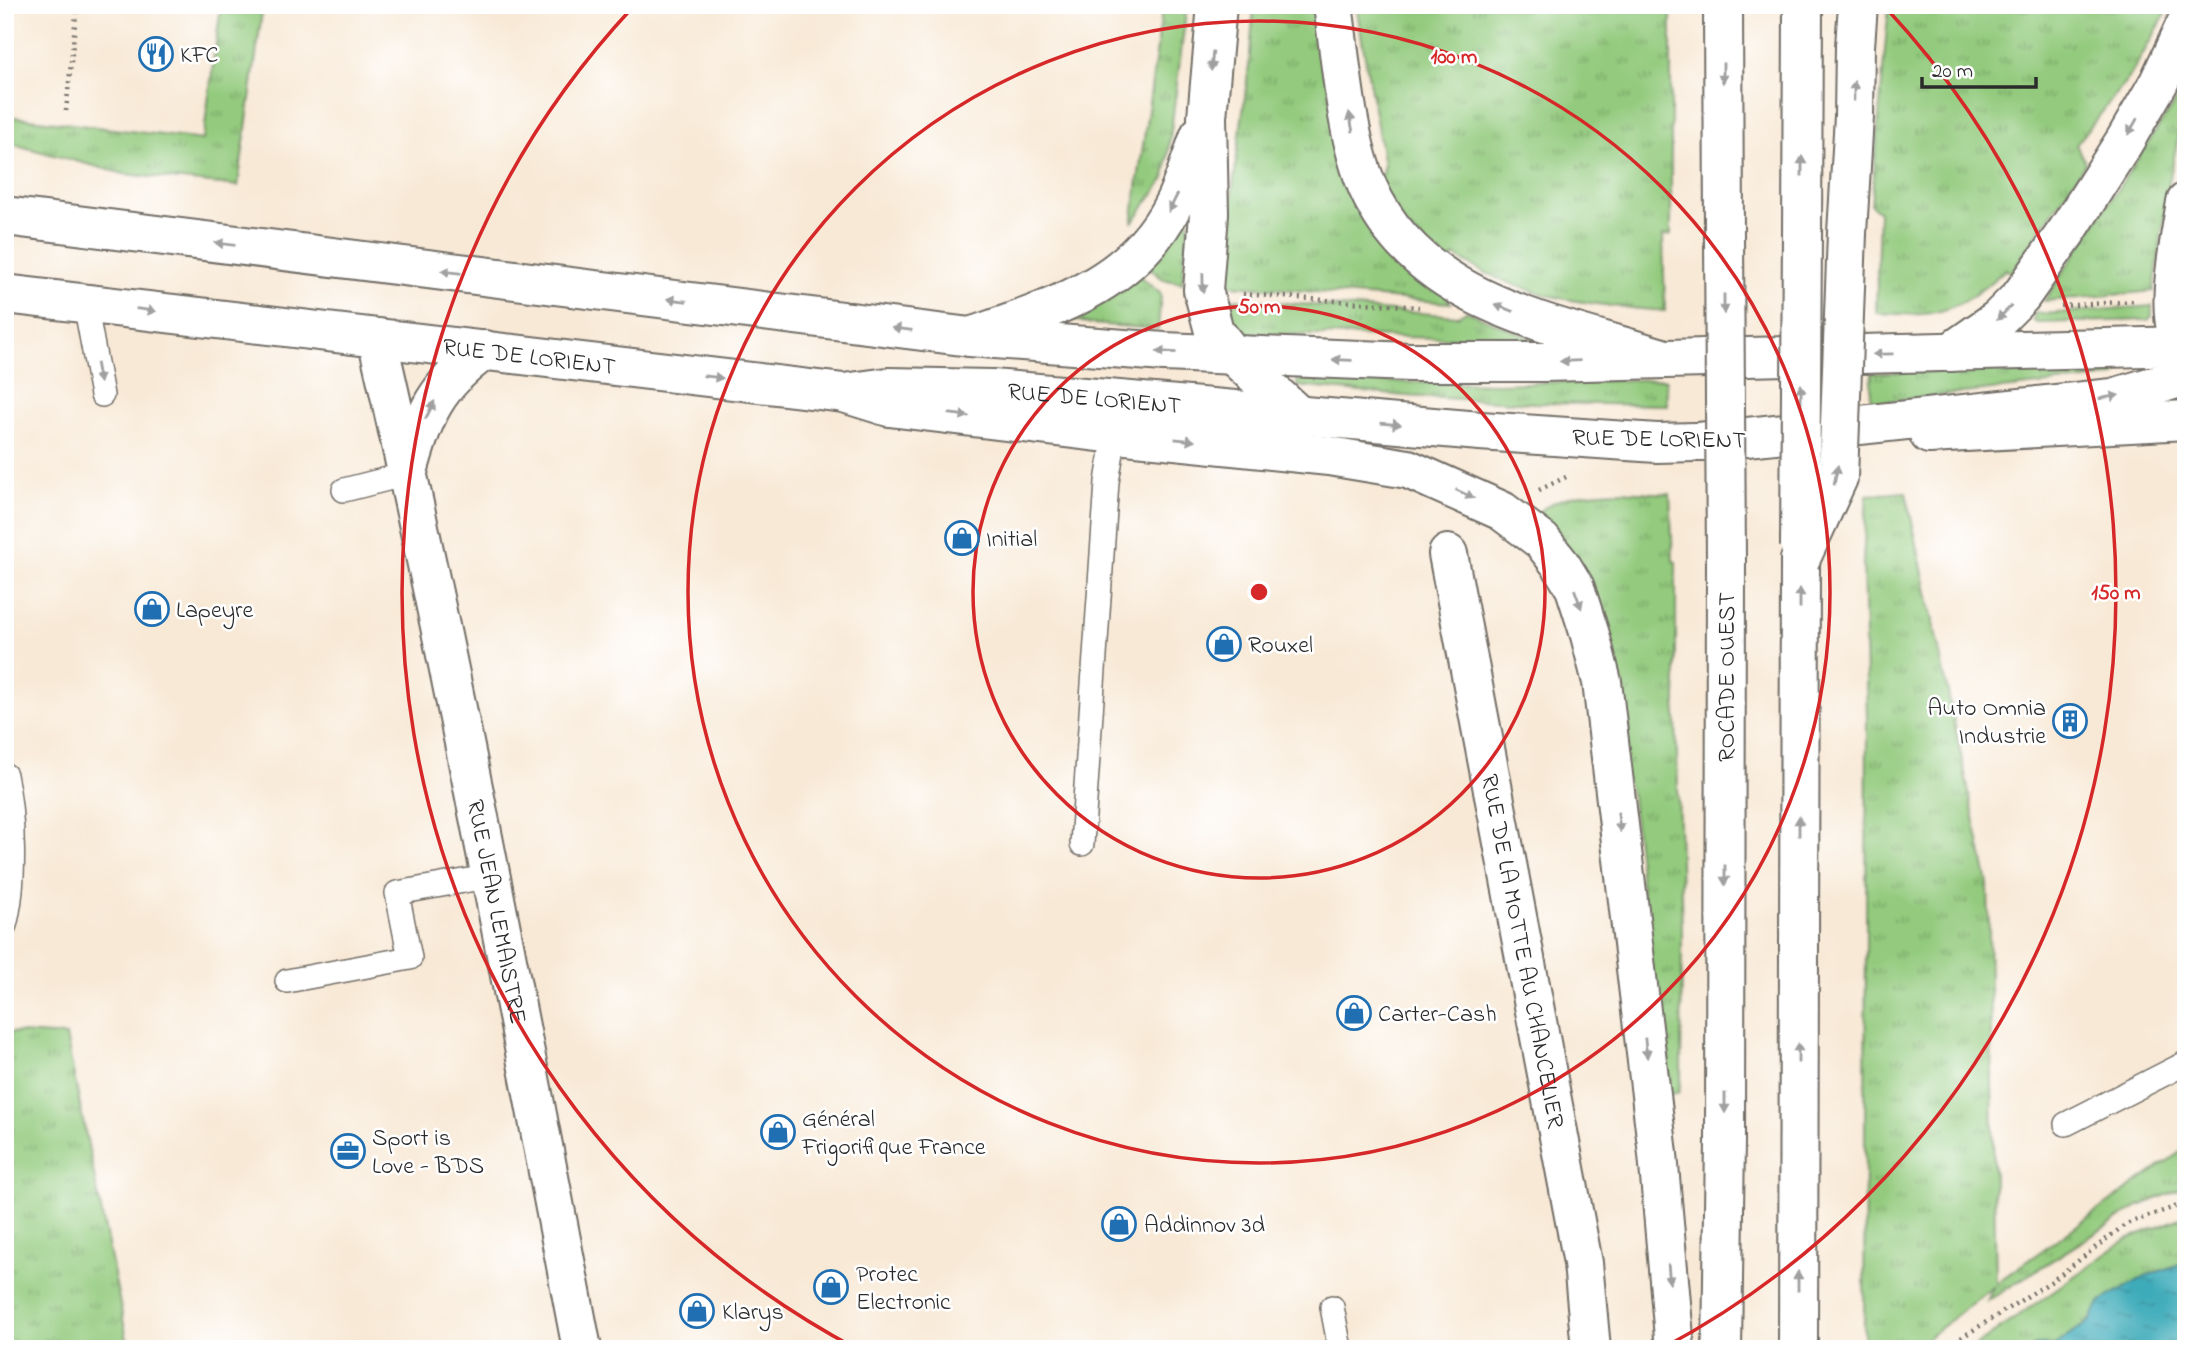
<svg xmlns="http://www.w3.org/2000/svg" width="2191" height="1354" viewBox="0 0 2191 1354" font-family="'Indie Flower',sans-serif">
  <style>
    .grass { fill: url(#grass-tufts); stroke: #5f7a54; stroke-width: 2 }
    .water { fill: url(#water-ripples); stroke: #346b72; stroke-width: 2 }
    .lines { fill: none; stroke-linecap: round; stroke-linejoin: round }
    .lane-casing { stroke: #736e67; stroke-width: 26 }
    .street-casing { stroke: #736e67; stroke-width: 42 }
    .secondary-casing { stroke: #736e67; stroke-width: 42 }
    .primary-casing { stroke: #736e67; stroke-width: 42 }
    .highway-casing { stroke: #736e67; stroke-width: 42 }
    .path { stroke: #736e67; stroke-width: 4.5; stroke-dasharray: 2 5; stroke-linecap: butt }
    .lane { stroke: #fff; stroke-width: 23 }
    .street { stroke: #fff; stroke-width: 38 }
    .secondary { stroke: #fff; stroke-width: 38 }
    .primary { stroke: #fff; stroke-width: 38 }
    .highway { stroke: #fff; stroke-width: 38 }
    .highway-bridge-casing { stroke: #736e67; stroke-width: 42; stroke-linecap: butt }
    .highway-bridge { stroke: #fff; stroke-width: 38 }
    .oneway { fill: #a0a0a0 }
    .ring { fill: none; stroke: #d62828; stroke-width: 3.5 }
    .labels { text-anchor: middle; stroke-width: 5; stroke-linejoin: round; paint-order: stroke }
    .poi-label { font-size: 24px; fill: #2b2b2b; stroke: #fff; text-anchor: start }
    .street-label { font-size: 24px; fill: #2b2b2b; stroke: #fff }
    .centre { fill: #d62828; stroke: #fff; stroke-width: 3.5 }
    .ring-label { font-size: 21px; text-anchor: middle; font-weight: bold; fill: #d62828; stroke: #fff; stroke-width: 5; stroke-linejoin: round; paint-order: stroke }
  </style>
  <defs>
    <pattern id="grass-tufts" width="24" height="20" patternUnits="userSpaceOnUse" patternTransform="scale(1.75)"><rect width="24" height="20" fill="#93ca7d"/><path d="M3 7l-1-3M5 7V3M7 7l1-3M15 17l-1-3M17 17v-4M19 17l1-3" fill="none" stroke="#78a467"/></pattern>
    <pattern id="water-ripples" width="26" height="14" patternUnits="userSpaceOnUse" patternTransform="scale(1.75)"><rect width="26" height="14" fill="#3cabb9"/><path d="M2 4q2-2 4 0t4 0M15 11q2-2 4 0t4 0" fill="none" stroke="#338b97"/></pattern>
  </defs>
  <rect width="100%" height="100%" fill="#fff"/>
  <filter id="ink" filterUnits="userSpaceOnUse"><feTurbulence type="fractalNoise" baseFrequency=".0143" numOctaves="2"/><feDisplacementMap in="SourceGraphic" scale="14" xChannelSelector="R" yChannelSelector="G"/><feConvolveMatrix kernelMatrix="1 2 1 2 8 2 1 2 1" color-interpolation-filters="sRGB"/></filter>
  <filter id="wash" filterUnits="userSpaceOnUse"><feTurbulence type="fractalNoise" baseFrequency=".00686" numOctaves="4" result="noise"/><feDisplacementMap in="SourceGraphic" scale="28" xChannelSelector="R" yChannelSelector="G"/><feGaussianBlur stdDeviation="1.57" result="paint"/><feColorMatrix in="noise" values="0 0 0 0 0 0 0 0 0 0 0 0 0 0 0 0 0 1.4 0 .05"/><feComposite in="paint" operator="in"/></filter>
  <g filter="url(#wash)">
    <rect width="100%" height="100%" fill="#f8e9d6"/>
    <path class="grass" d="M221,5H263L238,186L124,174L5,142V116L203,140Z
      M1163,5H1187L1165,178L1132,223Z
      M1254,5H1316L1336,133L1451,303L1220,284L1249,66Z
      M1356,5H1671V235L1663,236L1665,311C1586,304 1524,299 1455,256L1447,263L1405,225L1379,183L1384,165Z
      M1889,5H2171L2129,78L2076,145L2086,163L2011,274L2006,269C1983,289 1962,308 1931,313C1914,316 1894,313 1876,313L1879,212L1871,205Z
      M2181,93L2186,95V98L2169,182L2154,291L2044,301Z
      M1185,217L1189,221L1182,283L1163,279L1146,265Z
      M1137,274L1161,294L1158,329L1090,324L1067,318Z
      M1220,298L1458,316L1466,311L1533,339L1531,340L1235,333Z
      M2152,306V316L2148,320L2037,323L2033,320L2036,312L2044,314Z
      M2116,367L2117,375L2113,377L1870,403L1872,373Z
      M1666,379L1667,405L1534,403L1405,396L1297,386V381L1300,380L1498,384Z
      M1619,491L1670,494L1673,561L1676,562V720L1682,931L1681,1078L1679,1092L1663,1097L1632,797L1533,517C1555,494 1589,492 1619,491Z
      M1906,492L1988,884L1996,1283L2186,1148V1187L2139,1206L1987,1301L1994,1286L1913,1349H1864L1867,720L1863,562L1867,495Z
      M5,1032L66,1036L129,1349H5Z
      M2186,1216V1262L2145,1276L2091,1320L2055,1345H2037L2031,1349H1971L2127,1239Z"/>
    <path class="water" d="M2186,1262V1349H2031L2037,1345H2055L2091,1320L2099,1302L2145,1276Z"/>
  </g>
  <g filter="url(#ink)">
    <g class="lines">
      <g class="lane-casing">
        <path id="lane" d="M85,303L102,395
          M344,490L407,474
          M5,775C14,815 16,885 5,925
          M1082,844L1107,482L1115,434
          M287,981L410,958L397,893L492,876
          M2066,1124L2186,1063
          M1332,1307L1340,1349"/>
      </g>
      <g class="street-casing">
        <g id="street">
          <path id="s1" d="M1448,554L1583,1263L1591,1349"/>
        </g>
      </g>
      <g class="secondary-casing">
        <g id="secondary">
          <path id="s2" d="M377,338C454,673 517,1011 582,1349"/>
          <path d="M408,472C423,415 436,385 485,350"/>
        </g>
      </g>
      <g class="primary-casing">
        <g id="primary">
          <path d="M5,216L970,337L1164,352L1410,362H1544L2186,346"/>
          <path id="s3" d="M5,294L844,393L888,387L992,389L1480,431L1657,443L1733,441"/>
          <path d="M1929,434L2186,420"/>
        </g>
      </g>
      <g class="highway-casing">
        <g id="highway">
          <path d="M1217,5L1207,117L1209,214L1203,290L1214,331L1234,356L1299,416"/>
          <path d="M1333,5C1341,61 1346,138 1368,188C1419,304 1555,324 1662,358"/>
          <path d="M1723,5L1724,236"/>
          <path d="M2186,202C2180,242 2161,320 2186,354"/>
          <path d="M1847,233L1854,116L1855,46L1858,5"/>
          <path d="M1802,235L1803,5"/>
          <path d="M970,337C1051,309 1135,285 1175,201C1185,180 1192,157 1200,135"/>
          <path d="M1951,352L1998,319L2021,296L2067,231L2124,142L2159,82L2186,24"/>
          <path d="M844,393L889,407L1115,434L1329,456L1408,469L1502,511L1542,541L1561,565L1575,588L1590,635L1602,682L1658,1154L1675,1349"/>
          <path d="M1700,442L2113,398L2186,376"/>
          <path id="s4" d="M1722,1349L1725,1141L1726,562"/>
          <path d="M1798,1349L1800,560"/>
        </g>
      </g>
      <path class="path" d="M66,111L77,5
        M1243,294L1419,307
        M2061,306L2136,301
        M1539,490L1566,477
        M1943,1349L2052,1281L2126,1224L2186,1203"/>
      <use href="#lane" class="lane"/>
      <use href="#street" class="street"/>
      <use href="#secondary" class="secondary"/>
      <use href="#primary" class="primary"/>
      <use href="#highway" class="highway"/>
      <g class="highway-bridge-casing">
        <path id="highway-bridge" d="M1724,236L1726,562
          M1800,547L1802,235
          M1800,560L1838,478L1847,233"/>
      </g>
      <use href="#highway-bridge" class="highway-bridge"/>
    </g>
    <defs><path id="oneway-solid" d="M-6-.8H1V-3.2L6.5 0L1 3.2V.8H-6Z" transform="scale(1.75)"/></defs>
    <g class="oneway">
      <use href="#oneway-solid" transform="translate(1212 61) rotate(95)"/>
      <use href="#oneway-solid" transform="translate(1723 73) rotate(90)"/>
      <use href="#oneway-solid" transform="translate(1854 91) rotate(-89)"/>
      <use href="#oneway-solid" transform="translate(1351 122) rotate(-101)"/>
      <use href="#oneway-solid" transform="translate(2133 126) rotate(120)"/>
      <use href="#oneway-solid" transform="translate(1802 166) rotate(-90)"/>
      <use href="#oneway-solid" transform="translate(1173 203) rotate(117)"/>
      <use href="#oneway-solid" transform="translate(225 244) rotate(-173)"/>
      <use href="#oneway-solid" transform="translate(451 272) rotate(-173)"/>
      <use href="#oneway-solid" transform="translate(1203 283) rotate(89)"/>
      <use href="#oneway-solid" transform="translate(677 300) rotate(-173)"/>
      <use href="#oneway-solid" transform="translate(1724 304) rotate(90)"/>
      <use href="#oneway-solid" transform="translate(1504 308) rotate(-159)"/>
      <use href="#oneway-solid" transform="translate(146 310) rotate(7)"/>
      <use href="#oneway-solid" transform="translate(2004 313) rotate(136)"/>
      <use href="#oneway-solid" transform="translate(902 329) rotate(-173)"/>
      <use href="#oneway-solid" transform="translate(1166 352) rotate(-177)"/>
      <use href="#oneway-solid" transform="translate(1883 354) rotate(179)"/>
      <use href="#oneway-solid" transform="translate(1342 360) rotate(-178)"/>
      <use href="#oneway-solid" transform="translate(1570 361) rotate(178)"/>
      <use href="#oneway-solid" transform="translate(98 373) rotate(80)"/>
      <use href="#oneway-solid" transform="translate(713 377) rotate(7)"/>
      <use href="#oneway-solid" transform="translate(1801 394) rotate(-90)"/>
      <use href="#oneway-solid" transform="translate(2109 397) rotate(-10)"/>
      <use href="#oneway-solid" transform="translate(430 410) rotate(-63)"/>
      <use href="#oneway-solid" transform="translate(959 415) rotate(7)"/>
      <use href="#oneway-solid" transform="translate(1391 424) rotate(5)"/>
      <use href="#oneway-solid" transform="translate(1185 440) rotate(6)"/>
      <use href="#oneway-solid" transform="translate(1836 475) rotate(-79)"/>
      <use href="#oneway-solid" transform="translate(1465 494) rotate(25)"/>
      <use href="#oneway-solid" transform="translate(1800 598) rotate(-90)"/>
      <use href="#oneway-solid" transform="translate(1578 599) rotate(70)"/>
      <use href="#oneway-solid" transform="translate(1619 822) rotate(83)"/>
      <use href="#oneway-solid" transform="translate(1799 826) rotate(-90)"/>
      <use href="#oneway-solid" transform="translate(1725 875) rotate(90)"/>
      <use href="#oneway-solid" transform="translate(1646 1048) rotate(83)"/>
      <use href="#oneway-solid" transform="translate(1798 1053) rotate(-90)"/>
      <use href="#oneway-solid" transform="translate(1725 1103) rotate(90)"/>
      <use href="#oneway-solid" transform="translate(1669 1274) rotate(85)"/>
      <use href="#oneway-solid" transform="translate(1798 1281) rotate(-90)"/>
    </g>
  </g>
  <g class="ring">
    <circle cx="1259" cy="592" r="286"/>
    <circle cx="1259" cy="592" r="571"/>
    <path d="M857 1349A857 857 0 0 1 632 8M1886 8A857 857 0 0 1 1661 1349"/>
  </g>
  <defs>
    <g id="restaurant-ring" transform="scale(1.75)"><circle r="9.5" fill="#fff" stroke="#1f6fb2" stroke-width="1.5"/><path d="M-5-6h1v4h1v-4h1v4h1v-4h1v5L-1.5 .5V6h-2V.5L-5-1ZM5-6V6H3V1.5H1.5Q1.5-4 5-6Z" fill="#1f6fb2"/></g>
    <g id="shop-ring" transform="scale(1.75)"><circle r="9.5" fill="#fff" stroke="#1f6fb2" stroke-width="1.5"/><path d="M-5-2.5h2.3a2.7 3.5 0 0 1 5.4 0H5L5.5 6h-11ZM-1.5-2.5h3a1.5 2.3 0 0 0-3 0Z" fill="#1f6fb2"/></g>
    <g id="building-ring" transform="scale(1.75)"><circle r="9.5" fill="#fff" stroke="#1f6fb2" stroke-width="1.5"/><path d="M-4-6H4V6H1V3H-1V6H-4ZM-2.5-4.3h1.7v1.8h-1.7ZM.8-4.3h1.7v1.8H.8ZM-2.5-1h1.7V.8h-1.7ZM.8-1h1.7V.8H.8Z" fill="#1f6fb2"/></g>
    <g id="office-ring" transform="scale(1.75)"><circle r="9.5" fill="#fff" stroke="#1f6fb2" stroke-width="1.5"/><path d="M-6-3h4V-5.5h4V-3h4V5H-6ZM-1-4.5V-3h2v-1.5ZM-6 0V1H6V0Z" fill="#1f6fb2"/></g>
  </defs>
  <g fill-rule="evenodd">
    <use href="#restaurant-ring" x="156" y="54"/>
    <use href="#shop-ring" x="962" y="538"/>
    <use href="#shop-ring" x="152" y="609"/>
    <use href="#shop-ring" x="1224" y="644"/>
    <use href="#building-ring" x="2070" y="721"/>
    <use href="#shop-ring" x="1354" y="1013"/>
    <use href="#shop-ring" x="778" y="1132"/>
    <use href="#office-ring" x="348" y="1151"/>
    <use href="#shop-ring" x="1119" y="1224"/>
    <use href="#shop-ring" x="831" y="1287"/>
    <use href="#shop-ring" x="697" y="1311"/>
  </g>
  <g class="labels">
    <g class="poi-label">
      <text x="180" y="62">KFC</text>
      <text x="986" y="546">Initial</text>
      <text x="176" y="617">Lapeyre</text>
      <text x="1248" y="652">Rouxel</text>
      <text x="2046" y="715" text-anchor="end">Auto Omnia<tspan x="2046" dy="28">Industrie</tspan></text>
      <text x="1378" y="1021">Carter-Cash</text>
      <text x="802" y="1126">Général<tspan x="802" dy="28">Frigorifique France</tspan></text>
      <text x="372" y="1145">Sport is<tspan x="372" dy="28">Love - BDS</tspan></text>
      <text x="1144" y="1232">Addinnov 3d</text>
      <text x="856" y="1281">Protec<tspan x="856" dy="28">Electronic</tspan></text>
      <text x="722" y="1319">Klarys</text>
    </g>
    <g class="street-label">
      <text dy="8" stroke="none"><textPath href="#s3" startOffset="528">RUE DE LORIENT</textPath></text>
      <text dy="8" stroke="none"><textPath href="#s3" startOffset="1096">RUE DE LORIENT</textPath></text>
      <text transform="translate(1659 438) rotate(1)" y="8">RUE DE LORIENT</text>
      <text dy="8" stroke="none"><textPath href="#s4" startOffset="672">ROCADE OUEST</textPath></text>
      <text dy="8" stroke="none"><textPath href="#s2" startOffset="586">RUE JEAN LEMAISTRE</textPath></text>
      <text dy="8" stroke="none"><textPath href="#s1" startOffset="404">RUE DE LA MOTTE AU CHANCELIER</textPath></text>
    </g>
  </g>
  <circle cx="1259" cy="592" r="10" class="centre"/>
  <g class="ring-label">
    <text x="1454" y="63">100 m</text>
    <text x="1259" y="313">50 m</text>
    <text x="2116" y="599">150 m</text>
  </g>
  <rect width="2191" height="1354" fill="none" stroke="#fff" stroke-width="28"/>
  <path d="M1922 77v10h114v-10" fill="none" stroke="#2b2b2b" stroke-width="3.5"/>
  <text x="1932" y="77" font-size="21" fill="#2b2b2b" stroke="#ffffff" stroke-width="5" paint-order="stroke">20 m</text>
</svg>
